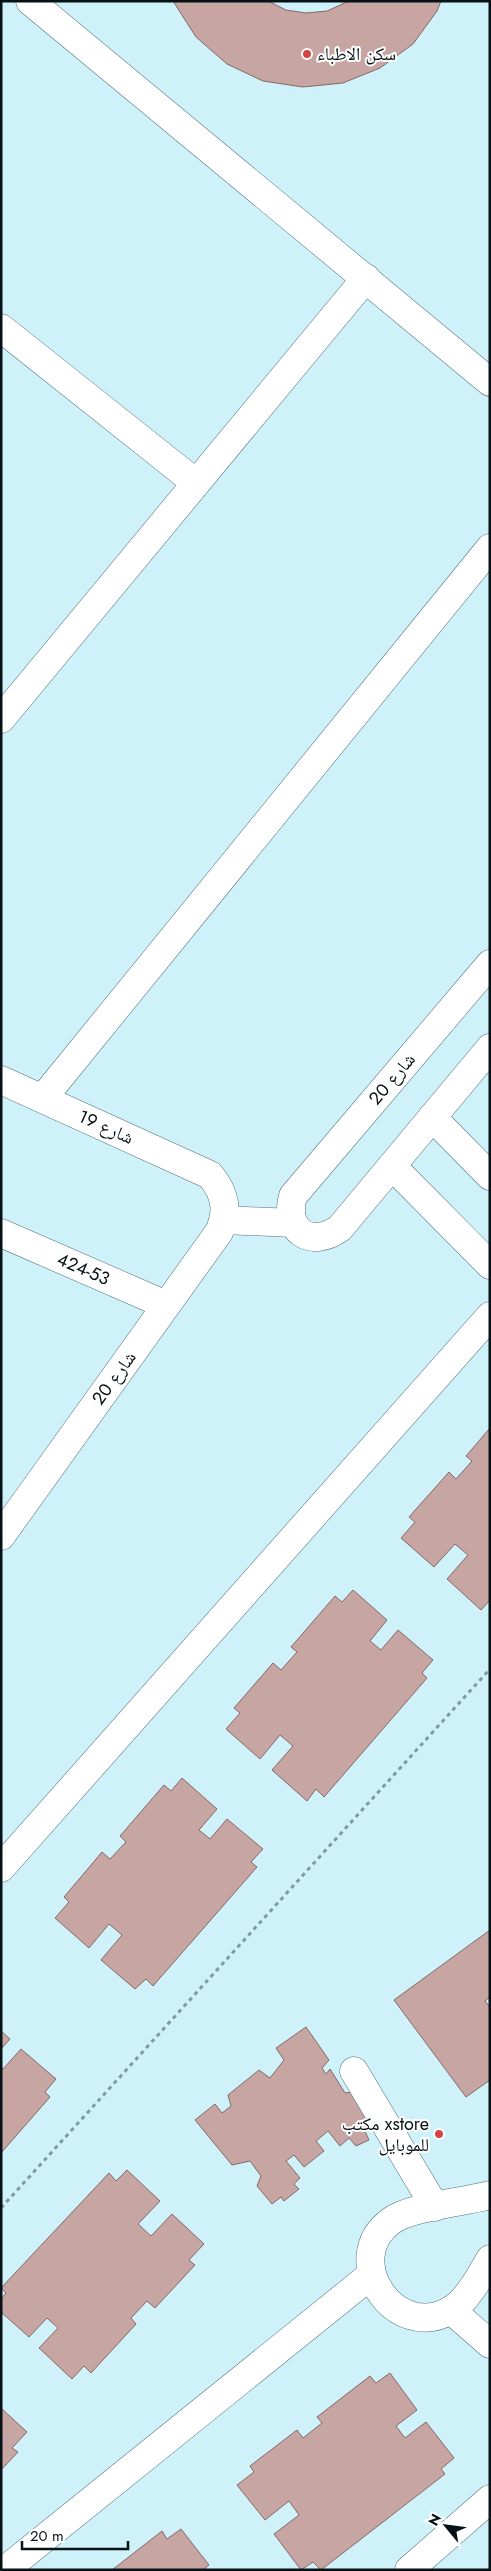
<svg xmlns="http://www.w3.org/2000/svg" width="491" height="2571" viewBox="0 0 491 2571" font-family="Jost,'Noto Naskh Arabic',sans-serif">
  <style>
    .building { fill: #c6a5a2; stroke: #866865 }
    .lines { fill: none; stroke-linecap: round; stroke-linejoin: round }
    .minor-casing { stroke: #517179; stroke-width: 29 }
    .path { stroke: #809aa0; stroke-width: 3; stroke-dasharray: 4 4; stroke-linecap: butt }
    .minor { stroke: #fff; stroke-width: 28 }
    .poi-dot { fill: #d54546; stroke: #fff; stroke-width: 2 }
    .labels { text-anchor: middle; stroke-width: 4; stroke-linejoin: round; paint-order: stroke }
    .poi-label { font-size: 18px; fill: #061215; stroke: #fff; text-anchor: start }
    .street-label { font-size: 18px; fill: #061215; stroke: #fff }
  </style>
  <rect width="100%" height="100%" fill="#cff2fa"/>
  <path class="building" d="M173,1H268L286,10L306,13L327,11L349,1H441L437,11L413,44L380,68L343,83L303,87L263,81L227,64L196,37Z
    M490,1428V1600L481,1610L447,1579L468,1555L455,1544L434,1567L401,1538L415,1522L409,1517L449,1472L456,1479L472,1461L466,1456Z
    M353,1590L387,1620L370,1641L381,1650L398,1630L433,1660L422,1673L427,1678L324,1797L316,1789L307,1801L272,1770L293,1746L280,1735L260,1759L226,1729L240,1713L234,1708L273,1663L281,1670L297,1652L291,1647L335,1596L342,1602Z
    M182,1778L217,1809L199,1830L210,1839L227,1819L263,1849L251,1862L257,1867L153,1986L146,1979L135,1989L101,1960L122,1935L109,1924L89,1948L55,1918L69,1902L64,1897L102,1852L110,1859L126,1842L120,1836L164,1785L171,1791Z
    M490,1930V1997L485,2001L490,2007V2080L466,2097L394,2000Z
    M306,2027L329,2060L322,2068L326,2074L330,2069L345,2093L352,2092L368,2115L369,2125L364,2129L369,2140L356,2146L349,2138L340,2146L328,2131L316,2141L324,2151L304,2167L294,2155L286,2161L300,2178L294,2184L299,2189L284,2201L281,2197L272,2204L257,2186L261,2176L250,2161L232,2165L195,2120L215,2104L222,2113L231,2106L228,2095L259,2070L270,2078L284,2060L276,2048Z
    M1,2031L10,2039L1,2049Z
    M21,2049L56,2079L45,2092L50,2097L1,2153V2067L3,2069Z
    M127,2170L160,2201L138,2224L151,2236L172,2214L204,2244L189,2260L195,2265L155,2308L147,2301L131,2318L136,2324L91,2373L84,2366L72,2379L39,2348L58,2328L47,2318L29,2337L1,2312V2299L6,2293L1,2288L109,2173L116,2181Z
    M390,2373L417,2410L396,2426L405,2438L426,2422L454,2458L441,2469L445,2474L321,2570L313,2562L301,2570L274,2534L299,2515L289,2501L265,2520L237,2485L254,2472L250,2466L297,2430L303,2438L322,2423L317,2417L370,2376L376,2383Z
    M1,2408L27,2432L12,2448L18,2452L1,2470Z
    M181,2529L209,2565L203,2570H112L162,2531L167,2539Z"/>
  <g class="lines">
    <g class="minor-casing">
      <g id="minor">
        <path d="M30,1L490,382"/>
        <path d="M1,328L196,483"/>
        <path d="M1,719L366,278"/>
        <path d="M490,964L293,1196C283,1231 311,1249 340,1228L490,1048"/>
        <path d="M1,1080L210,1175C225,1193 229,1210 219,1232L1,1536"/>
        <path d="M43,1098L490,548"/>
        <path d="M432,1117L490,1176"/>
        <path d="M392,1166L490,1265"/>
        <path d="M224,1220L293,1223"/>
        <path id="s1" d="M1,1233L166,1305"/>
        <path d="M1,1868L490,1316"/>
        <path d="M354,2071L435,2207"/>
        <path d="M490,2195C464,2202 409,2207 391,2221C339,2259 395,2343 451,2310C468,2300 480,2276 490,2259"/>
        <path d="M451,2310L490,2344"/>
        <path d="M5,2570L371,2275"/>
        <path d="M409,2570L490,2499"/>
      </g>
    </g>
    <path class="path" d="M1,2208L490,1669"/>
    <use href="#minor" class="minor"/>
  </g>
  <g class="poi-dot">
    <circle cx="307" cy="54" r="5"/>
    <circle cx="439" cy="2134" r="5"/>
  </g>
  <g class="labels">
    <g class="poi-label">
      <text x="317" y="60">سكن الاطباء</text>
      <text x="429" y="2130" text-anchor="end">مكتب xstore<tspan x="429" dy="21">للموبايل</tspan></text>
    </g>
    <g class="street-label">
      <text transform="translate(392 1079) rotate(-50)" y="6">شارع 20</text>
      <text transform="translate(106 1127) rotate(24)" y="6">شارع 19</text>
      <text dy="6" stroke="none"><textPath href="#s1" startOffset="90">424-53</textPath></text>
      <text transform="translate(114 1378) rotate(-54)" y="6">شارع 20</text>
    </g>
  </g>
  <rect width="491" height="2571" fill="none" stroke="#061215" stroke-width="5"/>
  <g transform="translate(446 2526) rotate(299)" stroke="#ffffff" stroke-width="4" paint-order="stroke">
  <path d="M0-4L9 19L0 12L-9 19Z" fill="#061215"/>
  <text y="-8" font-size="14" font-weight="bold" text-anchor="middle" fill="#061215">N</text>
  </g>
  <path d="M22 2541v8h106v-8" fill="none" stroke="#061215" stroke-width="2.5"/>
  <text x="30" y="2541" font-size="15" fill="#061215" stroke="#ffffff" stroke-width="4" paint-order="stroke">20 m</text>
</svg>
